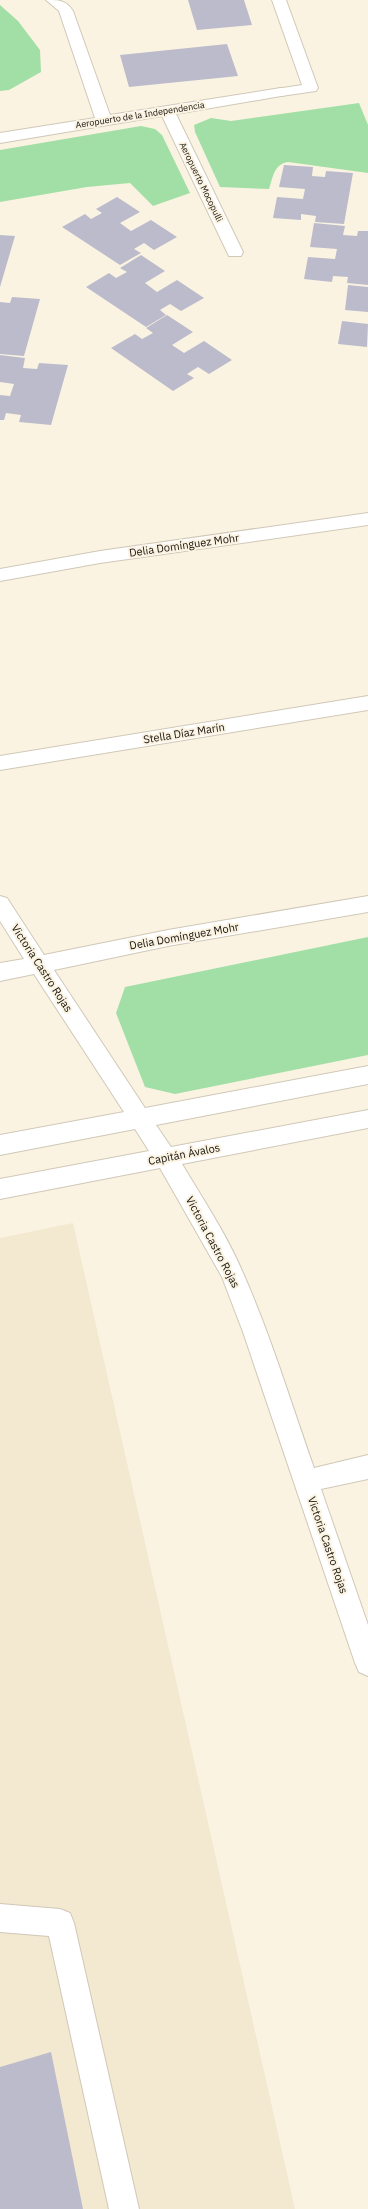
<svg xmlns="http://www.w3.org/2000/svg" width="368" height="2209" viewBox="0 0 368 2209" font-family="'IBM Plex Sans',sans-serif">
  <style>
    .built { fill: #f3e8d0 }
    .green { fill: #a2dfa6 }
    .building { fill: #bbc }
    .lines { fill: none; stroke-linecap: round; stroke-linejoin: round }
    .lane-casing { stroke: #d0c8b8; stroke-width: 2 }
    .street-casing { stroke: #d0c8b8; stroke-width: 2 }
    .lane { fill: #fff; fill-rule: evenodd }
    .street { fill: #fff; fill-rule: evenodd }
    .labels { text-anchor: middle; stroke-width: 4; stroke-linejoin: round; paint-order: stroke }
    .far-street-label { font-size: 9px; fill: #15120c; stroke: #fbf3e2 }
    .street-label { font-size: 11px; fill: #15120c; stroke: #fbf3e2 }
  </style>
  <rect width="100%" height="100%" fill="#fbf3e2"/>
  <path class="built" d="M73,1223L295,2209H0V1238Z"/>
  <path class="green" d="M0,5L18,21L40,50L41,72L9,90L0,91Z
    M359,103L368,125V173L288,162C274,164 273,177 269,189L220,187L195,132L194,125L211,118L231,121Z
    M141,126L155,129L162,135L190,193L153,206L130,183L87,187L0,202V150Z
    M368,937V1055L175,1094L145,1087L116,1013L125,987Z"/>
  <path class="building" d="M188,0H244L252,25L197,30Z
    M227,44L238,76L129,87L120,55Z
    M284,165L313,167L312,176L325,177L326,171L353,173L344,224L315,222L316,216L301,214V220L273,218L277,197L303,199L305,189L279,187Z
    M117,197L140,212L120,223L131,231L151,220L177,237L154,250L144,243L134,249L141,253L120,265L62,227L85,214L91,219L102,213L96,209Z
    M314,223L345,226L343,235L357,236L358,231H368V285L347,283L348,277L333,276L332,282L304,279L308,257L335,259L337,249L310,247Z
    M0,235L15,236L0,287Z
    M141,255L165,271L145,283L157,292L177,280L204,298L181,311L170,304L160,310L166,315L146,327L86,287L109,273L116,278L127,272L120,268Z
    M348,285L368,287V312L345,310Z
    M12,297L40,299L24,356L0,354V302L10,303Z
    M167,315L193,332L172,345L184,353L204,341L232,360L209,374L198,367L187,374L194,378L173,391L111,348L135,334L142,339L153,333L146,328Z
    M342,321L368,324L367,347L338,344Z
    M0,355L25,358L23,368L37,369L39,363L68,365L51,425L19,422L21,415L6,413L4,420H0V395L10,396L14,384L0,382Z
    M51,2052L83,2209H0V2067Z"/>
  <g class="lines">
    <g class="lane-casing">
      <path id="lane" d="M272,0H286L318,88L316,91L281,96L276,95L274,92L276,89L302,85Z
        M0,1904L60,1909L70,1913L74,1923L139,2209H109L49,1936L0,1932Z"/>
    </g>
    <g class="street-casing">
      <path id="street" d="M46,0C59,0 66,0 73,11L110,115L281,88L286,89L288,92L286,95L281,96L176,114L243,252L241,256H229L227,252L162,116L0,143V133L95,118L59,11Z
        M368,513V525L100,563L0,581V569L100,551Z
        M368,696V710L0,770V756Z
        M0,896L7,898L44,955L168,930L368,896V912L168,946L54,970L145,1108L368,1066V1084L156,1125L171,1147L368,1110V1128L182,1164C203,1199 227,1235 243,1273C271,1336 291,1403 314,1468L368,1455V1479L321,1489L368,1625V1676L359,1672L355,1663L243,1332L222,1277L160,1168L0,1199V1179L149,1151L135,1129L0,1155V1135L124,1112L34,974L0,981V963L24,959L0,921Z"/>
    </g>
    <use href="#lane" class="lane"/>
    <use href="#street" class="street"/>
  </g>
  <g class="labels">
    <g class="far-street-label">
      <text transform="translate(140 115) rotate(-9)" y="3">Aeropuerto de la Independencia</text>
      <text transform="translate(201 182) rotate(64)" y="3">Aeropuerto Mocopulli</text>
    </g>
    <g class="street-label">
      <text transform="translate(184 545) rotate(-8)" y="4">Delia Domínguez Mohr</text>
      <text transform="translate(184 733) rotate(-9)" y="4">Stella Díaz Marín</text>
      <text transform="translate(184 936) rotate(-10)" y="4">Delia Domínguez Mohr</text>
      <text transform="translate(42 968) rotate(57)" y="4">Victoria Castro Rojas</text>
      <text transform="translate(184 1154) rotate(-11)" y="4">Capitán Ávalos</text>
      <text transform="translate(213 1242) rotate(62)" y="4">Victoria Castro Rojas</text>
      <text transform="translate(328 1545) rotate(71)" y="4">Victoria Castro Rojas</text>
    </g>
  </g>
</svg>
